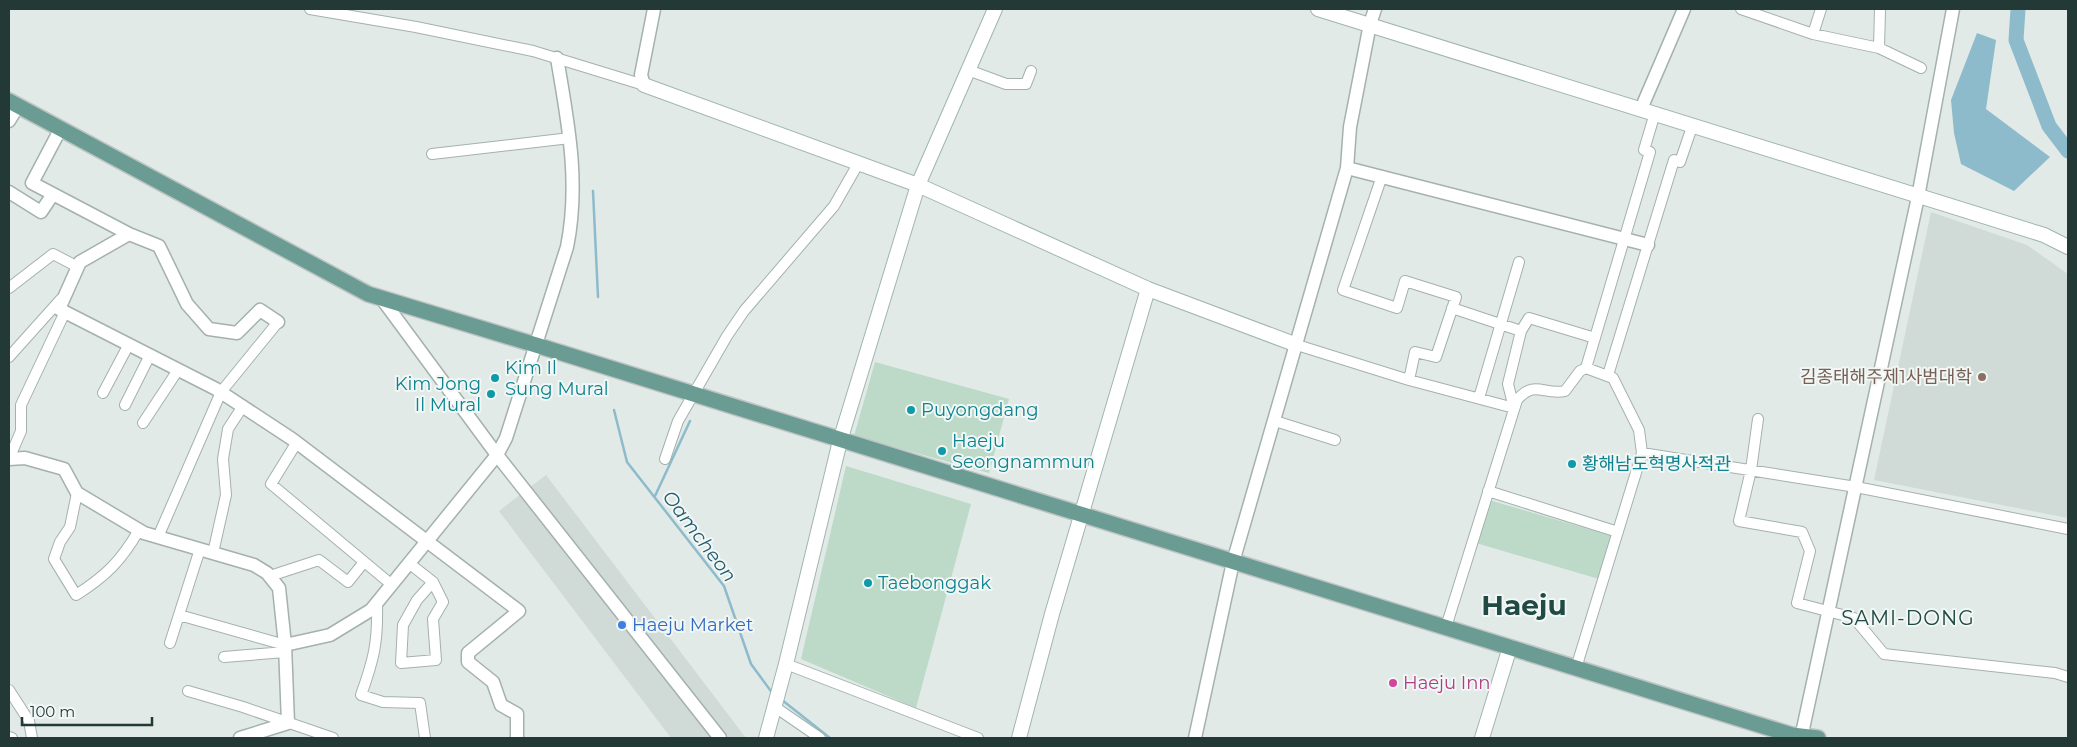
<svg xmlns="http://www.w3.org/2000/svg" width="2077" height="747" viewBox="0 0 2077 747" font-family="Montserrat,'Noto Sans KR',sans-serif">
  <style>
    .built { fill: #d0dad6 }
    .green { fill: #bcdac7 }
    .water { fill: #8ebbcb }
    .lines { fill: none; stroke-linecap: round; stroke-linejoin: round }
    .stream { stroke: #8ebbcb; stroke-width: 2.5 }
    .river { stroke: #8ebbcb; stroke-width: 15 }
    .minor-casing { stroke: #a4b1ae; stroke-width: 12 }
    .tertiary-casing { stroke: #a4b1ae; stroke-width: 15 }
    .secondary-casing { stroke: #a1b5b0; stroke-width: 16 }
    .primary-casing { stroke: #bdc4c3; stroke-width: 18 }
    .minor { stroke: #fff; stroke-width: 10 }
    .tertiary { stroke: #fff; stroke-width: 12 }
    .secondary { stroke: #fff; stroke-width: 14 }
    .primary { stroke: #6a9c94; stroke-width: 15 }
    .education-dot { fill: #8d6e63; stroke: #f1f7f5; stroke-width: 2 }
    .culture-dot { fill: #0f9aa8; stroke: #f1f7f5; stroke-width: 2 }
    .shop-dot { fill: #3f7fe0; stroke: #f1f7f5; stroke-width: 2 }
    .hotel-dot { fill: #d1479c; stroke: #f1f7f5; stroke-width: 2 }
    .labels { text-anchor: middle; stroke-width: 4; stroke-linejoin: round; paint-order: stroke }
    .culture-label { font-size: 18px; fill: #0d838f; stroke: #f1f7f5; text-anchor: start }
    .education-label { font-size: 18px; fill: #785e54; stroke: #f1f7f5; text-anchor: end }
    .shop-label { font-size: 18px; fill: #366cbe; stroke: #f1f7f5; text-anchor: start }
    .hotel-label { font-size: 18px; fill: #b23c85; stroke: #f1f7f5; text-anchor: start }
    .water-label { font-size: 19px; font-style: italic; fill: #235b70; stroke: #f1f7f5 }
    .quarter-label { font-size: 20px; letter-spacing: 1px; fill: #214a44; stroke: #f1f7f5 }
    .town-label { font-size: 28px; font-weight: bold; fill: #214a44; stroke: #f1f7f5 }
  </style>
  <rect width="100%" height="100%" fill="#e1eae7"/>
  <path class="built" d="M1931,212L2027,245L2068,274V518L1874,480Z
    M546,475L746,738H671L499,511Z"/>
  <path class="green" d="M875,362L1009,399L989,473L854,436Z
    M846,466L971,504L916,708L801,659Z
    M1489,500L1612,536L1599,579L1476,543Z"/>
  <path class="water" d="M1977,33L1996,40L1986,109L2050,157L2014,191L1961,164L1954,133L1951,100Z"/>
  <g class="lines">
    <path class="stream" d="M593,191L598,297
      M614,410L627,462L724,586L751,664L773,694
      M655,496L690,421
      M782,700L830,738"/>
    <path class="river" d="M2018,9L2016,40L2049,126L2068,151"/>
    <g class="minor-casing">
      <path id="minor" d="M310,9L416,27L533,51L644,85
        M1741,9L1813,34L1879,48L1921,68
        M1813,34L1821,9
        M1879,48L1880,9
        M968,70L1006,84H1026L1031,71
        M432,154L570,138
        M1382,176L1343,290L1397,308L1405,281L1456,297L1436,357L1415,352L1409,380
        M9,288L53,254L78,267
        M1452,308L1521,331
        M1297,345L1409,380L1514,408
        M9,357L61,299
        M1586,368L1650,152L1644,150L1655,113
        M1608,375L1674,160L1680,162L1693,124
        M103,393L129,344
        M1479,398L1519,262
        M125,405L150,355
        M1514,408L1508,384L1521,331L1529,318L1595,338
        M1758,419L1751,470L1739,521L1802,532L1810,551L1797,603L1854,618L1884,654L2055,673L2068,677
        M1275,421L1335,440
        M143,423L178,370
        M297,442L271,484L392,585
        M1642,453L1856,487L2068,529
        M9,459L21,431V405L65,312
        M665,459L678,421L727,336L744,311L834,206L858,164
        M1488,491L1618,532
        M77,493L70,527L60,542L54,559L76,595C106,576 121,561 139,530
        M158,537L221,392L278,322
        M213,553L226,495L223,459L228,429L243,406
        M410,564L433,582L443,602L433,619L436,660L401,663L403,625L417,600L433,582
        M270,576L319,560L348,582L364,562
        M377,604C378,642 374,659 361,695L383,702L420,703L425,738
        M179,615L285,645
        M1446,627L1517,400C1535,379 1544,396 1565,391L1580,371L1586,368L1613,378L1639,430L1642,453L1576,668
        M170,643L200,549
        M224,657L285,652
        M786,664L978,738
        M9,690L29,721L32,738
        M188,691L243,707L333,738
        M775,707L820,738
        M9,737L12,738"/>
    </g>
    <g class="tertiary-casing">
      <path id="tertiary" d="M644,85L641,75L654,9
        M1641,109L1684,9
        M9,121L18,106
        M61,128L32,183L129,234
        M1347,168L1648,245
        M9,192L41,212L53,194
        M382,299L497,455L720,738
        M278,322L260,310L237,333L209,329L187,304L159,246L129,234L80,262L59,309L216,389L292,439L519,611L468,653V662L493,682L501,705L517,714V738
        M9,459L25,458L64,469L77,493L144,533L254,565L267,573L279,588L285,645L288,723L240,738
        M285,645L330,635L371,610L497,455L506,438L567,247C580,182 568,123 557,58
        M1195,738L1233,562L1347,168L1350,127L1370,24L1375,9
        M1801,738L1918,197L1953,9"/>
    </g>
    <g class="secondary-casing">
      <path id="secondary" d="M1318,9L2044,235L2068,247
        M644,85L918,185L1148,289L1297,345
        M766,738L786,664L840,441L918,185L995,9
        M1019,738L1052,614L1148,289
        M1482,738L1510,647"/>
    </g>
    <g class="primary-casing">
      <path id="primary" d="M9,101L368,294L536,345L1792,735L1818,738"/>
    </g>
    <use href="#minor" class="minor"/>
    <use href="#tertiary" class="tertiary"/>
    <use href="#secondary" class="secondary"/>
    <use href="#primary" class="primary"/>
  </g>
  <circle class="education-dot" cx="1982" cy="377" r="5"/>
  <g class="culture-dot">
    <circle cx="495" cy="378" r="5"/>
    <circle cx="491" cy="394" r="5"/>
    <circle cx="911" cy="410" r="5"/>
    <circle cx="942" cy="451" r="5"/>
    <circle cx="1572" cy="464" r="5"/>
    <circle cx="868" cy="583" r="5"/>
  </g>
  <circle class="shop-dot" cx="622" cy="625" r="5"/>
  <circle class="hotel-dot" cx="1393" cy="683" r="5"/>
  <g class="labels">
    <g class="culture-label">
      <text x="505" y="374">Kim Il<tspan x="505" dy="21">Sung Mural</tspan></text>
      <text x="481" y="390" text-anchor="end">Kim Jong<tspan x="481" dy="21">Il Mural</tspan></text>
      <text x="921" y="416">Puyongdang</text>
      <text x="952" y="447">Haeju<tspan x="952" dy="21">Seongnammun</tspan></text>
      <text x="1582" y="470">황해남도혁명사적관</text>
      <text x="878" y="589">Taebonggak</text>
    </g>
    <g class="education-label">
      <text x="1972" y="383">김종태해주제1사범대학</text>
    </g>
    <g class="shop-label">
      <text x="632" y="631">Haeju Market</text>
    </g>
    <g class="hotel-label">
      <text x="1403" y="689">Haeju Inn</text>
    </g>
    <g class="water-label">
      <text transform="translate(700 536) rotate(53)" y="7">Oamcheon</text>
    </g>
    <g class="quarter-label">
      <text x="1908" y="625">SAMI-DONG</text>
    </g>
    <g class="town-label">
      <text x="1524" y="615">Haeju</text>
    </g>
  </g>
  <rect width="2077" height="747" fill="none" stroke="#233936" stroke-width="20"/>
  <path d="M22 717v8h130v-8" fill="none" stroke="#233936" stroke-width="2.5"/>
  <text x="30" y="717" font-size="15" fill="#233936" stroke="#f1f7f5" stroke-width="4" paint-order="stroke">100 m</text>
</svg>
